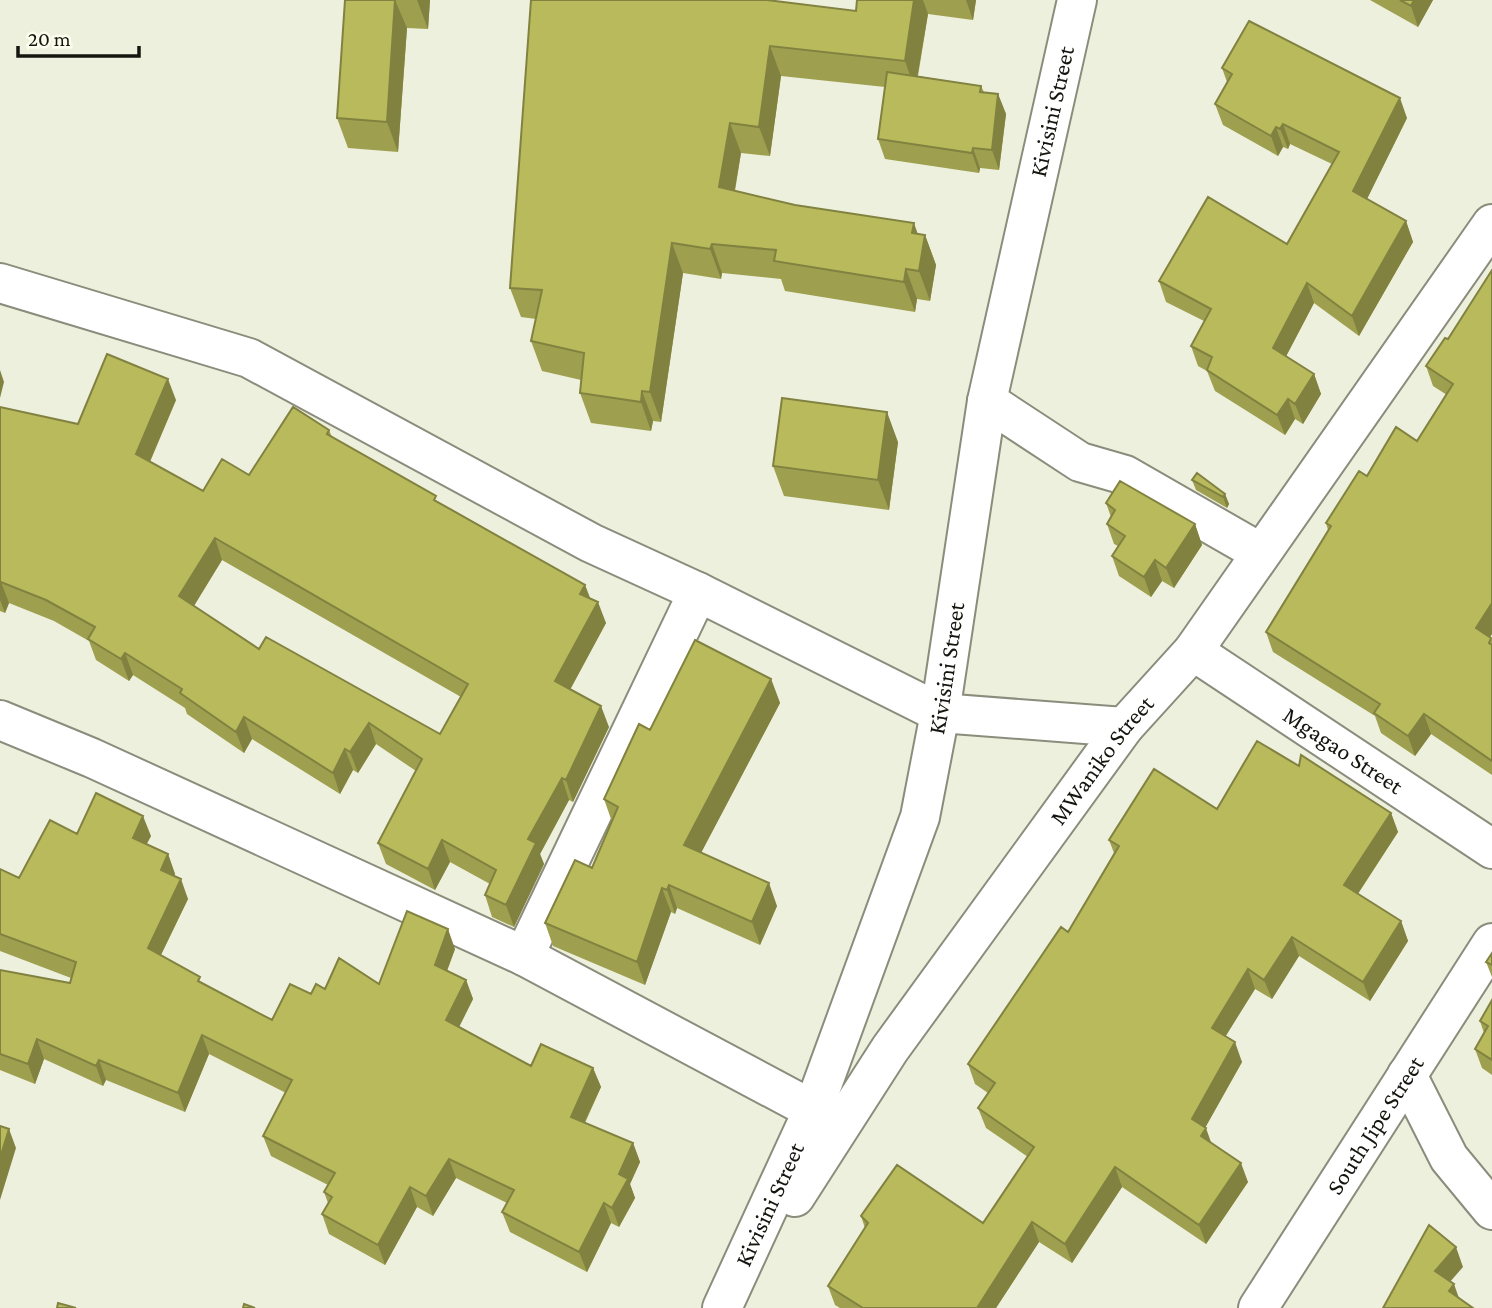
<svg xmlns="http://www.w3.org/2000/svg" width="1492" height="1308" viewBox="0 0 1492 1308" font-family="'Crimson Pro',serif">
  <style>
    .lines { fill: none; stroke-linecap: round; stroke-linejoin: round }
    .minor-casing { stroke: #8b8c7c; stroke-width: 42 }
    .minor { stroke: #fff; stroke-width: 38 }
    .wall { fill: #9ea04f; fill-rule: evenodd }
    .shaded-wall { fill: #818240 }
    .building { fill: #b8ba5c; stroke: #818240; stroke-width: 2; fill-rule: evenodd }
    .labels { text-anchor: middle; stroke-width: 6; stroke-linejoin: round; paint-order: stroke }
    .street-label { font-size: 24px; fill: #15150f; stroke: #fcfdec }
  </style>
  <rect width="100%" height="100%" fill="#eef0de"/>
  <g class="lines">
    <g class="minor-casing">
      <g id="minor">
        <path d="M0,283L249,358L591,543L698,592L940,713L1124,727"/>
        <path d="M987,401L1080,462L1125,475L1261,553"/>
        <path id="s1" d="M1193,651L1492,849"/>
        <path d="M0,720L92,758L524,956L813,1110"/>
        <path d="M524,956L698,592"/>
        <path d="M1407,1075L1449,1158L1492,1210"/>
        <path id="s2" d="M795,1197L890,1049L1124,727L1193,651L1492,224"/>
        <path id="s3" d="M722,1308L813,1110L920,817L940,713L987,401L1077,0"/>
        <path id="s4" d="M1258,1308L1492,943"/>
      </g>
    </g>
    <use href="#minor" class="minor"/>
  </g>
  <path class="wall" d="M345,0H430L428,29L407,28L398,152L348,148L337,118Z
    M531,0L856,11L857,0H976L973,20L928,14L918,76L981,86L984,92L998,94L1006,114L999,170L980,168L979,173L885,159L878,139L885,87L781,76L770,156L741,153L735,191L925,235L936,265L930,301L917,299L915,312L785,291L781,279L722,273L721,279L683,273L661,422L653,421L651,431L591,423L580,393L581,380L542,371L531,341L536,319L521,317L510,288Z
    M1370,0H1433L1418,27Z
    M1222,68L1407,118L1367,199L1406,221L1413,242L1359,336L1314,303L1286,356L1314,374L1321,394L1303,424L1295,419L1285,435L1215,391L1207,371L1198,366L1191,346L1204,321L1166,302L1159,281L1287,244L1332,164L1290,144L1288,149L1283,147L1278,156L1223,125L1215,104L1227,82Z
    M1445,338L1492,634L1490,637L1492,640V775L1431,734L1415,756L1381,733L1375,716L1273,652L1266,632L1328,530L1326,523L1367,476L1417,441L1447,395L1433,386L1426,366Z
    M176,400L150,462L203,491L249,475L329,430L332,437L439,502L585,585L590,598L606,623L570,689L609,727L573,802L569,800L540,854L544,864L514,927L492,917L485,895L490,884L450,862L435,890L386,864L378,843L416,771L376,744L358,773L353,770L340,794L252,739L244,753L187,714L185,708L133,675L129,681L96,660L89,641L54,621L9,603L5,613L0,611V407L78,424ZM222,560L461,697L440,734L259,649L194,606Z
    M898,442L889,510L784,496L773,466Z
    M1192,480L1225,494L1229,504L1227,508L1196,490Z
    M1106,503L1195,524L1202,545L1174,588L1162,581L1151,597L1119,576L1112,556L1118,546L1114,544L1107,524L1111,517Z
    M771,679L780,703L701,853L777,906L760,945L677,908L675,914L671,912L645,985L553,946L545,923L592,868L612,822L604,799L650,730Z
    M1299,766L1391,813L1398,832L1358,894L1401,921L1408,941L1370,1001L1299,956L1272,999L1255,989L1225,1036L1242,1062L1205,1128L1211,1143L1248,1182L1206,1244L1122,1187L1072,1263L1039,1242L996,1308H840L835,1305L828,1286L865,1228L861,1216L983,1223L1028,1157L986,1128L978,1108L988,1093L975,1084L968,1064L1068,932L1114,853L1109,840L1217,809Z
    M77,834L151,836L146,844L168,854L175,874L174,876L188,899L161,955L203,984L272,1020L311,994L325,989L379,984L455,949L447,971L466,980L473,999L459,1027L531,1066L593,1068L601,1087L585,1123L633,1143L640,1162L630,1184L635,1198L619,1227L611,1223L587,1272L510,1232L502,1212L507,1203L456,1178L433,1216L417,1207L385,1265L329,1234L322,1214L328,1203L324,1192L328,1185L271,1156L263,1136L286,1093L209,1054L185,1112L106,1080L103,1086L44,1059L35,1084L0,1070V970L70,983L71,978L0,951V869L19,878Z
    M1492,953V977L1486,962Z
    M1492,1000V1075L1482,1068L1475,1049L1484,1033L1480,1021Z"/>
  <path class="shaded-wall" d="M395,0L407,28L398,152L387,122Z
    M417,0H430L428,29Z
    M914,0H923L928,14L915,90L905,61Z
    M966,0H976L973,20Z
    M1414,0H1433L1418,27L1411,6Z
    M770,46L781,76L770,156L759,127Z
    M998,94L1006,114L999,170L992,150Z
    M1400,98L1407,118L1361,211L1353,191Z
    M730,123L741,153L730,217L719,187Z
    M1283,124L1290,144L1288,149L1280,129Z
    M1276,127L1283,147L1278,156L1271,136Z
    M973,148L980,168L979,173L972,153Z
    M1406,221L1413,242L1359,336L1352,316Z
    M914,223L923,249L925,235L936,265L930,301L919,271L912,233Z
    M672,243L683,273L661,422L650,392Z
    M712,244L722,273L721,279L710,249Z
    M906,269L917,299L915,312L904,282Z
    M1307,283L1314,303L1280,368L1273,348Z
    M0,370L4,382L0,398Z
    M1314,374L1321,394L1303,424L1295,404Z
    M168,379L176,400L144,475L136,454Z
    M642,391L653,421L651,431L641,402Z
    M1288,399L1295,419L1285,435L1277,415Z
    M887,412L898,442L889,510L878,480Z
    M1225,494L1229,504L1227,508L1223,497Z
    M1195,524L1202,545L1174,588L1166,568Z
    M215,538L222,560L187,617L179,596Z
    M1155,560L1162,581L1151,597L1144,577Z
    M1,582L9,603L5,613L0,600V585Z
    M585,585L593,606L580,594Z
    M598,602L606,623L563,703L555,681Z
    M1492,603V634L1483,648L1476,628Z
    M125,653L133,675L129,681L121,659Z
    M771,679L780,703L693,868L684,845Z
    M601,706L609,727L573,802L566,780Z
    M1424,714L1431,734L1415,756L1408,736Z
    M244,717L252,739L244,753L236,732Z
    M369,723L376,744L358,773L350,752Z
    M345,749L353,770L340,794L333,773Z
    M562,778L569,800L540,854L544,864L514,927L506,905L528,839Z
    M1391,813L1398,832L1351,904L1344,885Z
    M143,816L151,836L140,857L133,838Z
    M442,840L450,862L435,890L428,869Z
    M168,854L175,874L168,889L161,870Z
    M181,879L188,899L155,967L148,948Z
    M769,883L777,906L760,945L752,922Z
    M669,885L677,908L675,914L667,890Z
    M662,888L671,912L645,985L637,962Z
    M1401,921L1408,941L1370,1001L1363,982Z
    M448,929L455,949L442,984L435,965Z
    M1292,937L1299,956L1272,999L1264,980Z
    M1248,969L1255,989L1219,1047L1212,1028Z
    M466,980L473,999L453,1039L446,1020Z
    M202,1035L209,1054L185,1112L178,1093Z
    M37,1039L44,1059L35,1084L28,1064Z
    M1235,1042L1242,1062L1201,1135L1206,1128L1213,1148L1201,1136L1192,1119Z
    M99,1060L106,1080L103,1086L96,1066Z
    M593,1068L601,1087L578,1136L571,1117Z
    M9,1129L16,1148L0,1200V1158Z
    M633,1143L640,1162L630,1184L635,1198L619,1227L612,1208L619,1174Z
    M449,1159L456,1178L433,1216L426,1196Z
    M1241,1163L1248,1182L1206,1244L1199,1225Z
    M1115,1167L1122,1187L1072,1263L1065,1244Z
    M410,1187L417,1207L385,1265L378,1245Z
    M604,1203L611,1223L587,1272L579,1252Z
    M1032,1222L1039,1242L996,1308H977Z
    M1456,1247L1463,1267L1442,1291L1435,1271Z
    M1454,1284L1461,1304L1449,1291Z"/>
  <path class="building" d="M345,0H395L387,122L337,118Z
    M531,0H767L856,11L857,0H914L905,61L770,46L759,127L730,123L719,187L795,205L914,223L912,233L925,235L919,271L906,269L904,282L774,261L776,250L712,244L710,249L672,243L650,392L642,391L641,402L580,393L584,353L531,341L542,290L510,288Z
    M1400,0H1414L1411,6Z
    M1249,21L1400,98L1353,191L1406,221L1352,316L1307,283L1273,348L1314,374L1295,404L1288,399L1277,415L1207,370L1212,357L1191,346L1211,309L1159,281L1208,197L1287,244L1339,152L1283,124L1280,129L1276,127L1271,136L1215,104L1232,74L1222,68Z
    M887,72L981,86L980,92L998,94L992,150L973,148L972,153L878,139Z
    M1492,270V603L1476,628L1491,638L1489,643L1492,645V761L1424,714L1408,736L1374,713L1380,704L1266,632L1331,526L1326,523L1359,471L1367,476L1396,427L1417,441L1453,384L1426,366L1445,338L1448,339Z
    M107,354L168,379L136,454L203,491L222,459L249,475L293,407L329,430L327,434L436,496L434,500L585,585L580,594L598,602L555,681L601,706L566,780L562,778L528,839L536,843L506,905L485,895L496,870L442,840L428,869L378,843L422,759L369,723L350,752L345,749L333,773L244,717L236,732L180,693L182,689L125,653L121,659L88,639L95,627L46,600L1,582L0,585V407L78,424ZM215,538L468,684L440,734L266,637L259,649L179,596Z
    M782,398L887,412L878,480L773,466Z
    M1197,473L1225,494L1223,497L1192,480Z
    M1120,481L1195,524L1166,568L1155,560L1144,577L1112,556L1125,536L1107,524L1115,510L1106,503Z
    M695,640L771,679L684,845L769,883L752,922L669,885L667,890L662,888L637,962L545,923L575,860L592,868L618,807L604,799L639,724L650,730Z
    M1257,741L1299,766L1301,755L1391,813L1344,885L1401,921L1363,982L1292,937L1264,980L1248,969L1212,1028L1235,1042L1192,1119L1206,1128L1201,1136L1241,1163L1199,1225L1115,1167L1065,1244L1032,1222L977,1308H863L828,1286L868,1223L861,1216L897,1165L983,1223L1034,1147L978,1108L995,1083L968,1064L1061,927L1068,932L1119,846L1109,840L1154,769L1217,809Z
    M96,793L143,816L133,838L168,854L161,870L181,879L148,948L200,977L198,981L272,1020L290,984L311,994L316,984L325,989L339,958L379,984L407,911L448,929L435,965L466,980L446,1020L531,1066L541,1044L593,1068L571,1117L633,1143L619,1174L628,1179L612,1208L604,1203L579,1252L502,1212L514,1190L449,1159L426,1196L410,1187L378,1245L322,1214L332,1197L324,1192L335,1173L263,1136L292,1080L202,1035L178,1093L99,1060L96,1066L37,1039L28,1064L0,1054V970L70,983L76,962L0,934V869L19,878L50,820L77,834Z
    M1492,953V965L1486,962Z
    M1492,1000V1060L1475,1049L1488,1026L1480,1021Z
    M0,1126L9,1129L0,1158Z
    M1429,1225L1456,1247L1435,1271L1454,1284L1449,1291L1473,1308H1383Z
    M58,1303L76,1308H57Z
    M244,1304L255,1308H243Z"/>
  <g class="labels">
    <g class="street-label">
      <text dy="8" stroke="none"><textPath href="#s3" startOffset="1248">Kivisini Street</textPath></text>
      <text dy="8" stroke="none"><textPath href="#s3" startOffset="681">Kivisini Street</textPath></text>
      <text dy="8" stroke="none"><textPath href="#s1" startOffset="180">Mgagao Street</textPath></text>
      <text dy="8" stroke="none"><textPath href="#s2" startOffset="534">MWaniko Street</textPath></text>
      <text dy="8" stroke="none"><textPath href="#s4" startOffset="217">South Jipe Street</textPath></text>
      <text dy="8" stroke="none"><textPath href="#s3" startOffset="114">Kivisini Street</textPath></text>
    </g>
  </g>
  <path d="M18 46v10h121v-10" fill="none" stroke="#15150f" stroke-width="3.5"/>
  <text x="28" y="46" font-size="21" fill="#15150f" stroke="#fcfdec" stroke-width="5" paint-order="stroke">20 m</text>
</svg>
